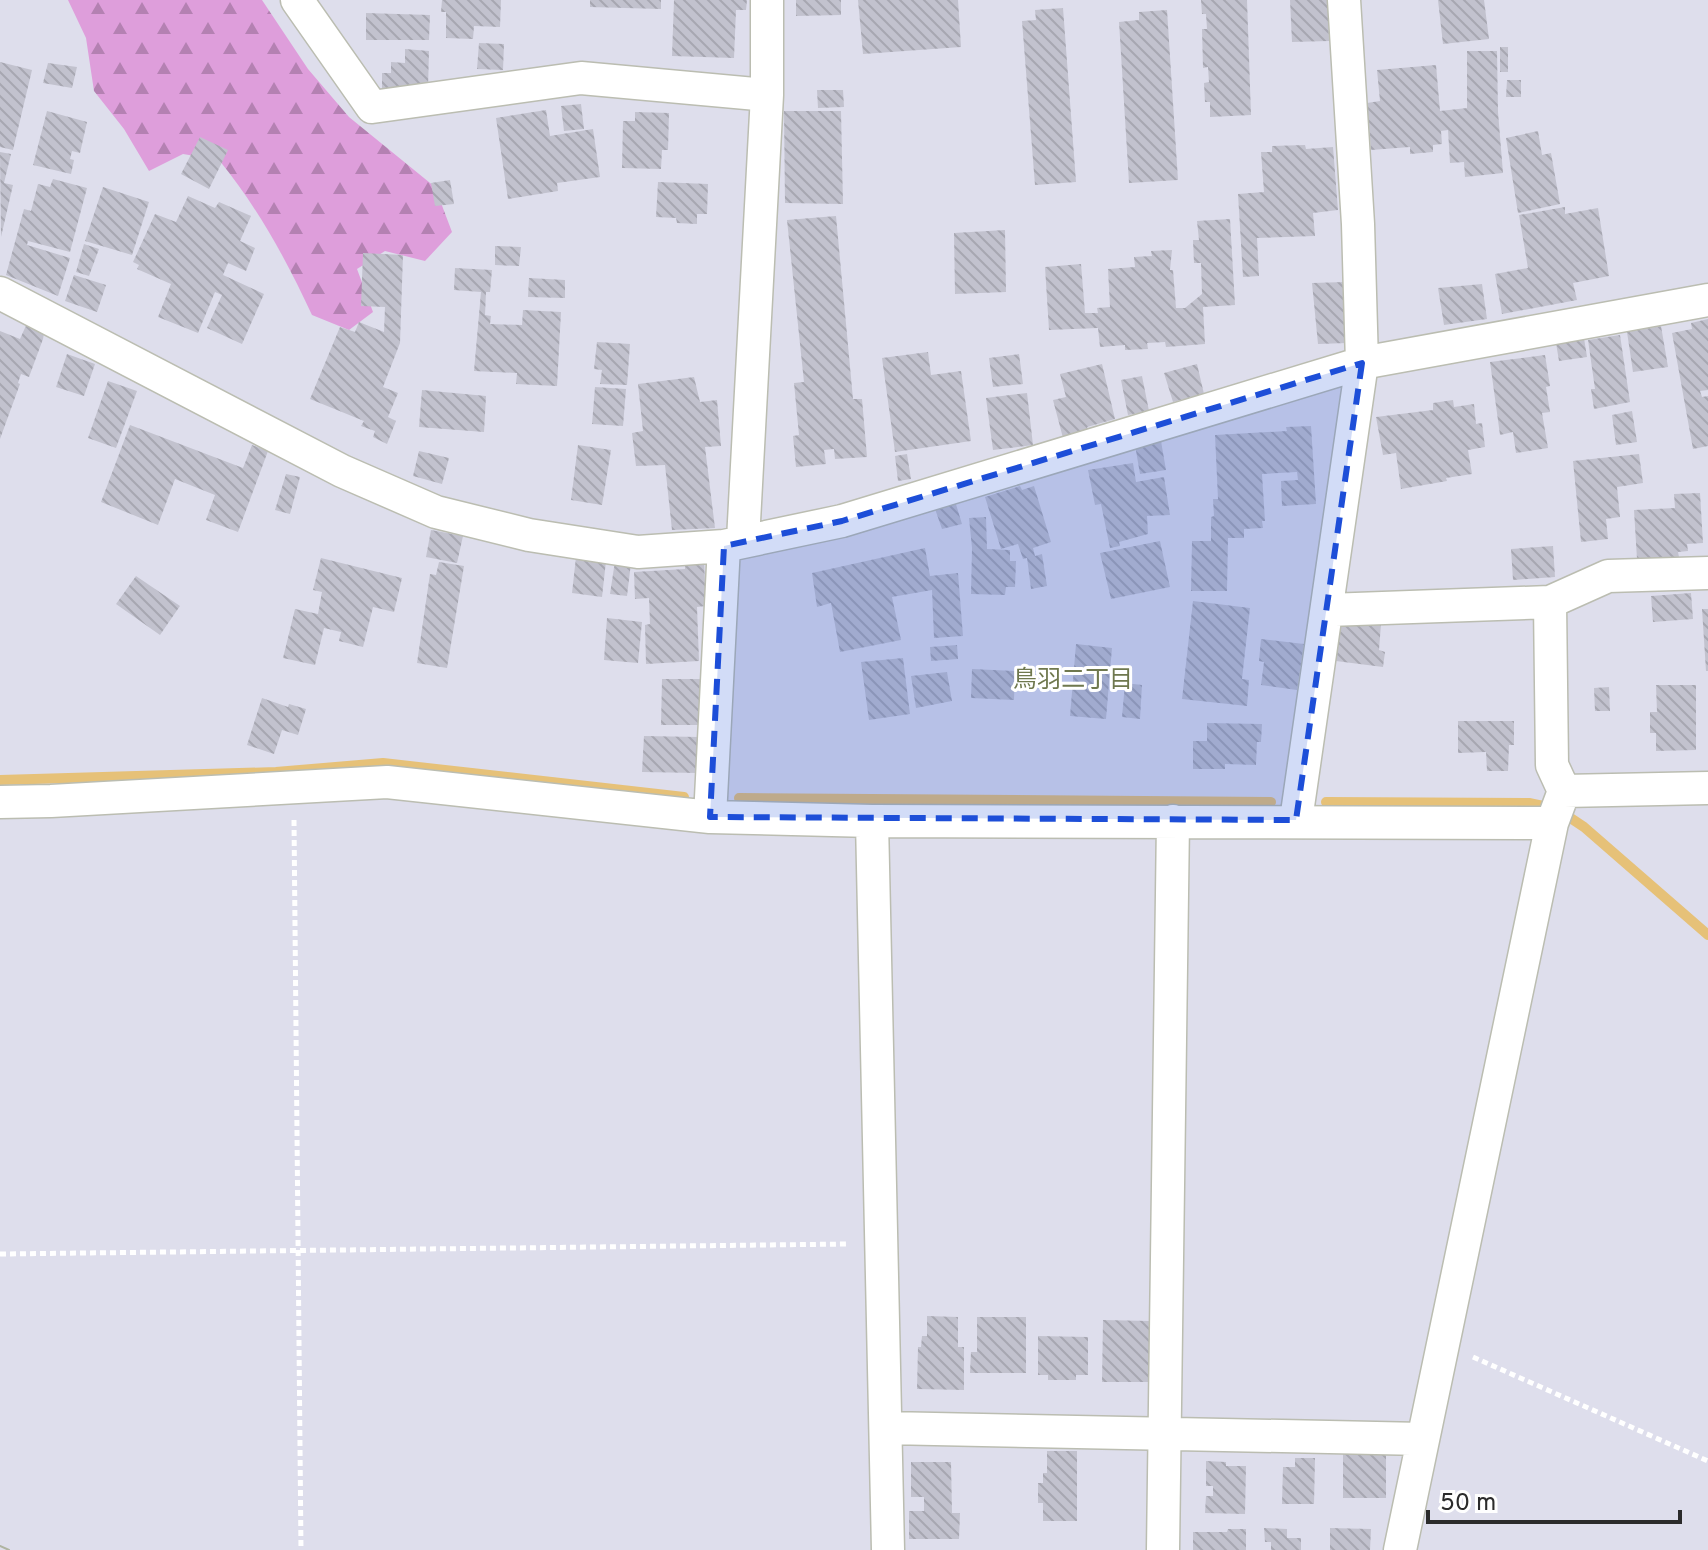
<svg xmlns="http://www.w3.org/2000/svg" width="1708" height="1550" viewBox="0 0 1708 1550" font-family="Overpass,'Noto Sans JP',sans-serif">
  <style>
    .forest { fill: url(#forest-firs) }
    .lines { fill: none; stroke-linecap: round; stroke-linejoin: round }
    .stream { stroke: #e6c178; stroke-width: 10 }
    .building { fill: url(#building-back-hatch) }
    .minor-casing { stroke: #bbbdb1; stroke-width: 35 }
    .path { stroke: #fff; stroke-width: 5; stroke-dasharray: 6 4; stroke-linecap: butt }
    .minor { stroke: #fff; stroke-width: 32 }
    .tram { stroke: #afb4a1; stroke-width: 2 }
    .marked { fill: #1d4ed8; fill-opacity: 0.2; stroke: #1d4ed8; stroke-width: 6; stroke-dasharray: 16 10; stroke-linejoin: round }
    .labels { text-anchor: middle; stroke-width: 6; stroke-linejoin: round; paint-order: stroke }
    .neighbourhood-label { font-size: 24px; fill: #6f784e; stroke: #fff }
  </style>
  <defs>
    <pattern id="forest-firs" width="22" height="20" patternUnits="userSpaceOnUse" patternTransform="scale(2)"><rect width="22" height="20" fill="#de9edb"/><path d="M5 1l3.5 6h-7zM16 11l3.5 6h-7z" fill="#b481b2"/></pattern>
    <pattern id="building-back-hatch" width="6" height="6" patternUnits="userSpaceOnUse" patternTransform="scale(2)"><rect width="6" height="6" fill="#c2c2ce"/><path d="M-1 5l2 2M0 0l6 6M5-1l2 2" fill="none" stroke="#a7a7b1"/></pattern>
  </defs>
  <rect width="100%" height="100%" fill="#dedeec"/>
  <path class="forest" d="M68,0H262L308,69L349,117L435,187L452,232L425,261L385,251L357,269L373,312L349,330L312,315C286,259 258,208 219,160L183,154L149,171L124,129L94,91L86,38Z"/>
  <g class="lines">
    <path class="stream" d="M0,780L276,772L383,763L684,797
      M739,798L1271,802
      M1326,802L1529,803L1557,809L1584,827L1708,935"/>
  </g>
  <path class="building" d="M442,0H501L500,27L474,26L473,39L446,38V12H441Z
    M590,0H661V9L590,7Z
    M674,0H747L746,10H736L734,58L672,56Z
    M796,0H841V15L796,16Z
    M858,0H958L961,47L863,54Z
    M1201,0H1247L1251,115L1210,117V102H1205L1204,83L1209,82L1208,67L1203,68L1202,29H1207L1206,14H1202Z
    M1290,0H1328L1329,41L1292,42Z
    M1438,0H1484L1489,39L1443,44Z
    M1063,8L1076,182L1035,185L1022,21L1036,20L1035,10Z
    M1167,10L1178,180L1129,183L1119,22L1139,20V12Z
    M366,13L430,15L429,40H366Z
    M479,43L504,44L503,70L477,69Z
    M1500,47H1508V72H1500Z
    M405,49L429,51L428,89L382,88V73H391V62L405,63Z
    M1467,51H1497L1498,112L1503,173L1465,177L1464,162L1450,163L1448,130L1441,131L1442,144L1433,145V152L1410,154V147L1371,150L1367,103L1380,101L1377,70L1436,65L1440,111L1467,108Z
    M0,62L32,70L13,150L0,147Z
    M48,63L77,67L72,88L43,83Z
    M1507,80H1521V97H1506Z
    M817,90H843L844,107L818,108Z
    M581,104L584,129L564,131L561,106Z
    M546,110L550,136L593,129L600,177L557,183L558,191L508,199L496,118Z
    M47,111L87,122L80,153L72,151L70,159L74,160L71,174L33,165Z
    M784,111H841L843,204L785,203Z
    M635,112L669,113L668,150H662L661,169L622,168L623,121H635Z
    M1538,131L1542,155L1551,153L1560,204L1518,213L1506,138Z
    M200,137L228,150L209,189L181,174Z
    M1305,145L1306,149L1333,147L1338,210L1313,213L1315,236L1257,238L1259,276L1243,277L1238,194L1264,192L1261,152H1272V146Z
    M0,152L11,154L4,183L13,185L1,237Z
    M53,179L87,188L70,252L28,241L27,245L70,258L58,296L6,275L24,209L31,211L38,184L50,187Z
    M450,180L454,204L435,206L431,183Z
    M658,182L708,184L707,214H697V224L677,223L676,218L656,217Z
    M103,187L149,202L132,255L85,241Z
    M188,196L215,208L219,202L251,216L240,241L255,248L246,271L228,263L223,275L264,294L242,344L207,328L222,295L215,292L198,333L158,317L171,284L137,269L139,265L133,262L155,214L176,222Z
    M1565,207V214L1598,208L1609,276L1573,283L1577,300L1502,314L1495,274L1528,268L1519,215Z
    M836,216L853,399H862L867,457L835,459L834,449L824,450L826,464L796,467L793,436L799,435L794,383L804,382L787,220Z
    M1230,219L1235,305L1203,307L1205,344L1166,347L1165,342L1147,343L1148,349L1125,350V345L1100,347L1098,328L1049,330L1045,267L1081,264L1085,313H1098L1097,308L1110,307L1108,269L1135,267L1134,257L1152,256L1151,251L1172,250L1170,270H1173L1176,308H1185L1202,294L1201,263H1194L1193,240H1199L1197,221Z
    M1005,230L1006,292L955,294L954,233Z
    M84,244L99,249L89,276L76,272Z
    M495,246L521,247L519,266L495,265Z
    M363,253L403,255L400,343L383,387L398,393L388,417L396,421L387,444L373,437L375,431L361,426L364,421L310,399L340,327L355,332L359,322L384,332L385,307L361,306Z
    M455,268L492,270L490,292H486L485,315L491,316L490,324L522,325L523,310L561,312L557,386L516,384L517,373L474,371L481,292L454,290Z
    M74,275L106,285L97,312L65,301Z
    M529,278L565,280V298L528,297Z
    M1345,282L1347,343L1318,344L1312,283Z
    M1482,284L1487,319L1444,325L1438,288Z
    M1708,319V390L1700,391L1702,397L1708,396V446L1693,449L1672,333L1692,329L1691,323Z
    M28,321L45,328L43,339L29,377L21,374L18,383L20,384L0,439V331L20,339Z
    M1661,326L1668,367L1633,372L1627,332Z
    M1620,335L1630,402L1594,409L1591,389H1595L1588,340Z
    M1584,338L1587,357L1559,361L1556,343Z
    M597,342L630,344L627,385L600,384L602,370L594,369Z
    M928,352L931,375L961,371L971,441L895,452L882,358Z
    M67,354L95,364L84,396L56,387Z
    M1019,354L1023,384L993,387L989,358Z
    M1545,355L1550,386L1546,387L1550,412L1542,413L1548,448L1516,453L1513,432L1500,435L1490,362Z
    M1102,364L1115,419L1087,427L1089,431L1063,438L1053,400L1066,397L1060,374Z
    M1197,364L1204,394L1173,402L1164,373Z
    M1142,376L1149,411L1128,415L1121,380Z
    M694,377L700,402L717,400L721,446L705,447L715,528L672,530L665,465L636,466L632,433L643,431L638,384Z
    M108,381L137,391L116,448L88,438Z
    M595,387L626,389L623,426L592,424Z
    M422,390L486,396L484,432L419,427Z
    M1027,393L1033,445L993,450L986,398Z
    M1453,400L1454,407L1474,404L1476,424L1482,423L1485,447L1468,450L1472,474L1446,478L1447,481L1401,489L1396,453L1383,455L1376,417L1433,410V403Z
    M1632,411L1637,442L1616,445L1612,415Z
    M130,425L243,468L252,445L268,451L238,532L206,520L215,495L175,479L158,525L101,502Z
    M1311,426L1316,504L1282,506L1281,481L1298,480L1297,472L1262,474L1265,521H1262L1263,528L1244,529V538H1228L1227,591H1191L1192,541H1211V517L1214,516L1213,499H1218L1215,435L1287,431L1286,427Z
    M1161,441L1166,470L1140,474L1135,445Z
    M578,445L611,450L602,505L571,500Z
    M419,451L449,458L442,484L413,476Z
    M907,454L911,479L898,481L895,456Z
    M1639,454L1643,483L1617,487L1620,517L1606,519L1608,539L1581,542L1573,461Z
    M1133,463L1136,482L1164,477L1170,515L1147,516L1148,534L1119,542L1120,546L1110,548L1101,504L1095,505L1088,470Z
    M286,474L300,477L290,514L275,510Z
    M1020,486L1022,490L1034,486L1051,542L1033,548L1035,556L1042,554L1047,586L1031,589L1027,558L1023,559L1018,544L1001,549L985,497Z
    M1700,493L1703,543L1687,544L1688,551L1678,552L1679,557L1637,559L1634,510L1675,508L1674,494Z
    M955,501L962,524L942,529L934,506Z
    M986,517L987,549L1010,550V561H1016L1015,587H1006L1005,595L971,594L972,548L969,518Z
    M431,530L463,536L457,563L426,557Z
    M1160,541L1170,587L1111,599L1100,553Z
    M1553,546L1555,577L1513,580L1511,549Z
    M925,548L930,576L958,573L963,636L934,638L932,590L892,597L901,640L840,652L831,603L817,607L812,573Z
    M576,557L606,561L602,597L572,593Z
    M321,558L402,578L394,612L373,607L363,647L339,641L341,632L324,628L315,665L283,658L295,609L318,614L322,592L313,590Z
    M704,560L706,606L697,607L699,661L646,664L645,625L650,624L649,598L635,599L634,572L685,569V561Z
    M615,561L631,563L627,596L610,594Z
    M439,562L464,566L447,668L417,663L430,574L436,575Z
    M136,576L180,606L160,635L116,604Z
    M1691,593L1693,619L1653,622L1651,596Z
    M1193,601L1250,608L1242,679L1249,680L1247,706L1182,699Z
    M1702,609H1708V671H1706Z
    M1340,613L1359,622L1381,624L1379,650L1385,652L1383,667L1336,661Z
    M607,618L642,622L638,663L604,660Z
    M1261,639L1304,644L1297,690L1261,685L1264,662L1259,661Z
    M1076,644L1112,648L1106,719L1070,716Z
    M957,645L958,659L931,661L930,647Z
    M903,658L910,714L869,720L861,662Z
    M972,669L1015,671L1014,700L971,698Z
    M947,672L952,701L916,708L911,676Z
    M662,679H702L701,725H661Z
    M1125,683L1142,685L1140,719L1122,717Z
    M1656,685H1696V750L1656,751V733H1650V712H1657Z
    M1609,687L1610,711H1595L1594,688Z
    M262,698L288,707L289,704L306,709L298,735L282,730L274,754L247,745Z
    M1458,721H1514V745H1509L1508,771H1487L1486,752L1458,753Z
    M1207,723L1262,724L1261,742H1257L1256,765L1225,764V769H1193V741H1207Z
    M644,736L699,737L698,773L642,772Z
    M927,1316L958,1317V1347H964V1390L917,1389L918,1347H921L922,1336H927Z
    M977,1317H1026V1373H970L971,1352H977Z
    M1103,1320L1150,1321V1382H1102Z
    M1038,1336L1088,1337V1375H1076V1380H1048V1375H1038Z
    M1343,1446L1386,1447V1498H1343Z
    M1047,1451H1077V1521H1043V1503H1038V1483H1043V1473H1047Z
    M1295,1458H1315L1314,1504H1282L1283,1467H1295Z
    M1206,1461L1226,1462V1466H1246L1245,1514L1205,1513L1206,1496H1213V1486H1206Z
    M911,1462H951L952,1513H960L959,1539H909V1511H924V1497H911Z
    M1264,1528L1287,1529V1538H1301V1550H1271V1542H1265Z
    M1330,1528L1371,1529L1370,1550H1330Z
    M1228,1529H1246V1550H1193V1532H1227Z"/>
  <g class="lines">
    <g class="minor-casing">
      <path id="minor" d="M297,0L372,107L581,78L767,95
        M0,293L342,471L436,512L529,535L638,552L724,546L842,521L1362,363L1708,300
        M743,540L767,95V0
        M1550,602L1552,765L1564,791L1708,788
        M1328,610L1550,602L1608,576L1708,573
        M0,802L51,801L387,782L710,817L872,821L1552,823
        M710,817L724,546
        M1296,820L1362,363L1358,224L1344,0
        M872,821L888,1550
        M887,1428L1423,1439
        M1163,1550L1173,821
        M1400,1550L1552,823L1564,791"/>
    </g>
    <path class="path" d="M294,820L301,1550
      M0,1254L849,1244
      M1473,1357L1708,1461"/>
    <use href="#minor" class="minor"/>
    <path class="tram" d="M0,1546L9,1550"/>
  </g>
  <path class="marked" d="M1362,363L1296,820L710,817L724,546L842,521Z"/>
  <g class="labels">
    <g class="neighbourhood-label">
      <text x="1073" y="687">鳥羽二丁目</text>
    </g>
  </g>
  <path d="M1428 1510v12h252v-12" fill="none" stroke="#2b2b2b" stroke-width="4"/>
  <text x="1440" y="1510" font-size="24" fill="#2b2b2b" stroke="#ffffff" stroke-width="6" paint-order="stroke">50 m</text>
</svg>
